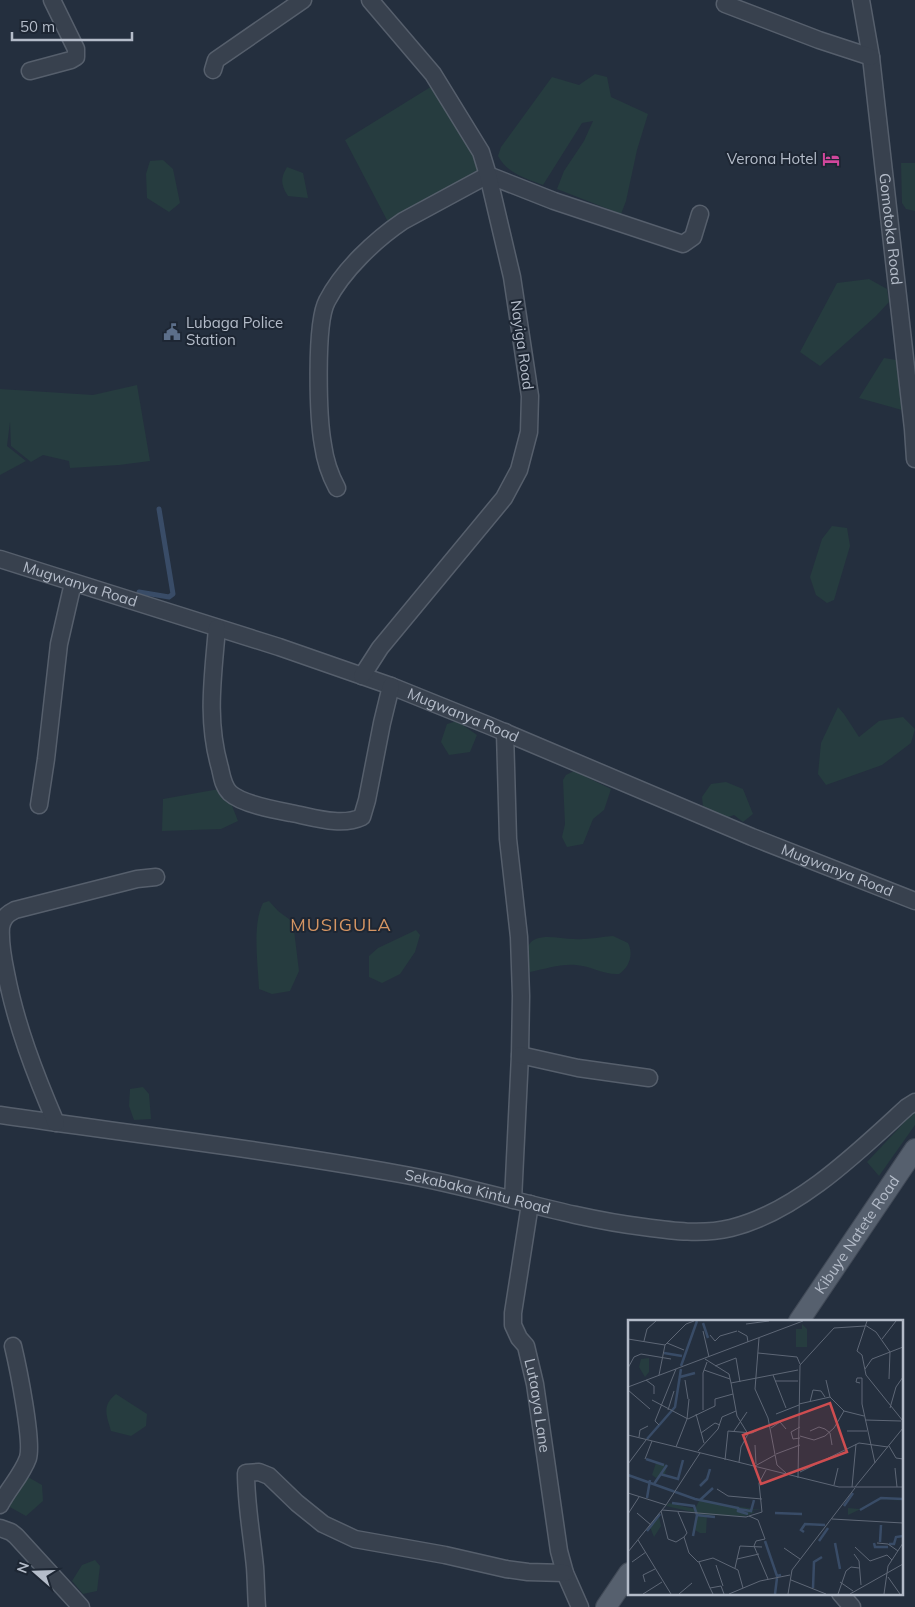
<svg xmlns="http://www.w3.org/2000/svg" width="915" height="1607" viewBox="0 0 915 1607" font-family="Mulish,sans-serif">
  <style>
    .green { fill: #263c3f }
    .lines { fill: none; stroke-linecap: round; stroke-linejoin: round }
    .stream { stroke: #394c67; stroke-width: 5 }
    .minor-casing { stroke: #565f6c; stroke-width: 19 }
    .major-casing { stroke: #414a57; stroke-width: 22 }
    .minor { stroke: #38414e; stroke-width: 16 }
    .major { stroke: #56606e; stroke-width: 20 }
    .labels { text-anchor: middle; stroke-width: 4; stroke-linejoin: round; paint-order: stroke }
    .poi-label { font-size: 15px; fill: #b4bcc9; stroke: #1d2633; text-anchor: end }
    .street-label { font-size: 15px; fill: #b4bcc9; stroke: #1d2633 }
    .quarter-label { font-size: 18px; letter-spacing: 1px; fill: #d59563; stroke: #1d2633 }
    .inset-river { fill: none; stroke: #394c67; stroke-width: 2.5 }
    .inset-road { fill: none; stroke: #5e6776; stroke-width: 1 }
    .view { fill: #ce4d50; fill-opacity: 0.15; stroke: #ce4d50; stroke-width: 2.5 }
    .inset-edge { fill: none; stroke: #b4bcc9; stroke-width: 2.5 }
  </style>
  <rect width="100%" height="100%" fill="#242f3e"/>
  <path class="green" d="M595,74L607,77L611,97L648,114L637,150L626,201L621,214L557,189L564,171L584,141L593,121L582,123L543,185C525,178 507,173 498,156L501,147L552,77L579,85Z
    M437,83L464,126L480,173L388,222L345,140Z
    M163,160L173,169L180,203L169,212L147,198L146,174L150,161Z
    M901,163H915V211L906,209L902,203Z
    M287,167L303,173L308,198L288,196C281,185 280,179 287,167Z
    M869,279L887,289L889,302L876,316L820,366L800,352L837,283Z
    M884,358L896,360L902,410L859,398Z
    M137,385L150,461L119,465L70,468L69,461L43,455L31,462L11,446L10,422L7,446L26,461L0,475V389L93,395Z
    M832,526L847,528L850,546L834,600L827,603L816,595L810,577L822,539Z
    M838,707L844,714L859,737L879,721L903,717L915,729L911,743L882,765L826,785L818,774L821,743Z
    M457,721L477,735L470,752L449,755L441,742L447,724Z
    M574,771L611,789L604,810L593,819L583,844L567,847L562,837L565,824L563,780L566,775Z
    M726,782L743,789L753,814L743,822L734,815L714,822L704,816L702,797L711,784Z
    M225,788L238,821L221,829L162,831L163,799Z
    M269,901L278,911L293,922L299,971L290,991L272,994L259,989C258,963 252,925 263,903Z
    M416,930L420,935L415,952L400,974L382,983L369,977V956L378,948Z
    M613,936L628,943C634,954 629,968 619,974C604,975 591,966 576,965C558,964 547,969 530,972C526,965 525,962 526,954C529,929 556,939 574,939C587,940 600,937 613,936Z
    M143,1087L149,1094L151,1119L134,1120L129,1106L130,1089Z
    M915,1111V1125L879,1176L867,1162Z
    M116,1394L147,1414L146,1426L131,1436L111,1431C107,1416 101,1406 116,1394Z
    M28,1477L42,1485L43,1501L26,1516L8,1506Z
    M95,1560L100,1566L97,1591L83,1594L72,1581L82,1565Z"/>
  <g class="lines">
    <path class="stream" d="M139,592L169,597L173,594L159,509"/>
    <g class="minor-casing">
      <g id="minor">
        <path id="s1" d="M861,0L871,57L913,429L915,459"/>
        <path d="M725,4L819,40L871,57"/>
        <path d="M213,70L216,60L303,0"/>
        <path d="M30,71L71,60L76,57V49L52,0"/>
        <path d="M337,488C330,475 325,460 323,445C318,418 315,323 327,301C343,270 375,240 403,221L488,175L554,201L683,244L693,237L700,214"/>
        <path id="s2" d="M0,559L279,647L391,686L490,726L752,837L915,901"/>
        <path d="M217,628C213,677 206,720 220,768C222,777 223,786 230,793C242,804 275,810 291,813C313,817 341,827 362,817L367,800L382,723L391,686"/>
        <path d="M362,676L380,648L504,498L519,470L529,432L530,396L512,277L488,175L481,152L433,74L370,0"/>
        <path d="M505,732L508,839L519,937L521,996L520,1055L513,1200"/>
        <path d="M39,805L46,759L59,644L73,583"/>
        <path d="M520,1055L578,1068L649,1078"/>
        <path id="s3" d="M0,1115C133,1134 267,1150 400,1174C482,1188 561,1217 644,1227C673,1231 702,1235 731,1228C797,1212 858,1152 907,1107L915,1102"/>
        <path d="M56,1123C35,1074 16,1025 6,973C3,959 0,942 1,927C3,918 7,914 15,910L137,879L156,877"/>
        <path id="s4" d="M530,1204L513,1313V1325L519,1338L526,1346L535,1384L559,1551L565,1573L580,1607"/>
        <path d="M0,1505C8,1489 22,1475 28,1458C33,1441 18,1367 13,1346"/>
        <path d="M0,1528L11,1532L16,1536L81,1607"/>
        <path d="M840,1593L852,1607"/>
        <path d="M257,1607C256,1594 256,1581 255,1567C252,1536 246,1505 246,1473L259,1472L269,1476L297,1503L323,1524L355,1539L445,1555L506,1569L528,1572L565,1573"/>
      </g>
    </g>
    <g class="major-casing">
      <g id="major">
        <path id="s5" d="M799,1321L915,1149"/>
        <path d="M606,1607L629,1573"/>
      </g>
    </g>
    <use href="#minor" class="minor"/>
    <use href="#major" class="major"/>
  </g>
  <defs>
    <g id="hotel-bare" transform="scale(1.35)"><path d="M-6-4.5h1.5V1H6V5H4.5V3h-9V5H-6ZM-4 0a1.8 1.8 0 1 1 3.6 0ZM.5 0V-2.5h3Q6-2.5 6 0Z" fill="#d1479c" stroke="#1d2633" stroke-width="2.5" paint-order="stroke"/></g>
    <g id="civic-bare" transform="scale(1.35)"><path d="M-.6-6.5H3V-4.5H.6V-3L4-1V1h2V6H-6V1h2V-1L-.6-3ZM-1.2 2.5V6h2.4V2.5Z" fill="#5c6f8a" stroke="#1d2633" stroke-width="2.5" paint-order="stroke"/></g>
  </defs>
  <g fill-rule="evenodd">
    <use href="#hotel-bare" x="831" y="159"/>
    <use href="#civic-bare" x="172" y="332"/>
  </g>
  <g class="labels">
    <g class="poi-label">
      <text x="817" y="164">Verona Hotel</text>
      <text x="186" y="328" text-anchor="start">Lubaga Police<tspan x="186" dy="17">Station</tspan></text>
    </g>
    <g class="street-label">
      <text dy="5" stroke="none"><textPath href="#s1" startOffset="231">Gomotoka Road</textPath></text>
      <text transform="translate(522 345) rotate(82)" y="5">Nayiga Road</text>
      <text dy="5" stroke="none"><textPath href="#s2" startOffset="84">Mugwanya Road</textPath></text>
      <text dy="5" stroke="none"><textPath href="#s2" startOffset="489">Mugwanya Road</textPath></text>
      <text dy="5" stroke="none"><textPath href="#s2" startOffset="894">Mugwanya Road</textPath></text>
      <text dy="5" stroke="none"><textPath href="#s3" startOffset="484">Sekabaka Kintu Road</textPath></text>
      <text dy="5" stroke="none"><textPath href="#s5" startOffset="104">Kibuye Natete Road</textPath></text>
      <text dy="5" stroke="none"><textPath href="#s4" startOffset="208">Lutaaya Lane</textPath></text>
    </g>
    <g class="quarter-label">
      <text x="341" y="931">MUSIGULA</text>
    </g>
  </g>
  <g transform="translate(628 1320)">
    <rect width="275" height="275" fill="#242f3e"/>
    <path d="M174,4L179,9V27H168V9H174ZM21,38V52L17,57L11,47L13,39ZM28,143L39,145L37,154L28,158L24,155ZM253,178L275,181L254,179L220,195V188L231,189ZM72,179L99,185L134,190L109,189L127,192L118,196L79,195L78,213H72L67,210L69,193L38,186L41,183L67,189ZM31,197L33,206L26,217L22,207Z" fill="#263c3f"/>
    <path class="inset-river" d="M75,3L80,18M36,33L54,36M53,46L69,1M52,57L67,53M19,119L47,87L53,49M18,139L36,145M32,154L50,159L55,140M0,155L67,179L110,188V191L120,194M26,164L39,145M72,166L79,159L82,149M19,178L22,160M72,180L85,168M44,183L66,186L69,195L87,197M216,186L225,173M110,189L123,191L126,180M232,190L253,178L275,179M147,193L174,194M19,211L32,194M176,212L173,210L177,204L197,205M65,216L69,195M137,221L149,256L153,255M191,221L200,208M252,222L253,205M207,223L212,249M246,223L247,227H260M261,224H266L268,217L275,216M185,268L186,242L194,237M147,274L149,258"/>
    <path class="inset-road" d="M239,1L229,31L234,35L238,55L275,101M118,4L141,1M237,5L248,12L262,32L261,59M75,11L81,37M110,11L119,16L120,22M82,15L87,21L92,16L109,11M131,18L127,69L140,98L149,145L158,153M0,19L37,25L58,4L66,1M254,19L268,1M16,21L19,9L28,1M39,23L56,30M130,33L169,37L172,44M77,39L101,54L103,63L170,50M87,46L108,38L112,62M0,48L6,37L13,34L43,39M237,49L244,39L275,27M76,50L102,59M31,55L37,25M145,55L158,88M18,60L26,66V74M57,60L60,79M198,60L202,77M147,61H170M103,63L109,96L120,114L113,127L111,142M232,63L228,62L229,58H234V84L247,143M0,67L175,1M0,70L22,89M24,80L60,99L87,86V79L105,74M182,82L185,70L193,71L197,77M171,84L202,77L216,91L236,96M262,88L268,67L275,57M40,90L46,71M75,90V53L79,42M68,94L76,123M148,94L171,85M237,100L273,101M31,105L27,101L48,49M172,107L163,112L165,119L172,118M143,108L152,102L158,109M106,111L119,92M182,111L191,107L197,109L202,113L204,125M219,111H239M73,113L87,103L92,105M0,115L211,167H275M172,116L186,120L197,116L206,108L216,91M11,117L12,110L20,106M127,125L128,144M261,126L268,138L275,139M48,127L59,99L61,79M70,131L90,109L94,97L108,91M148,134L172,125M17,139L24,121M97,140L100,111L124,113L130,110M0,144L18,120M127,146L147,135M267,148L269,167M172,152L231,123L260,127M170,158L172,45L206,8L237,6M206,165L210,148M224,167L228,124M227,167L275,108M89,169L100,176L134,179M0,173L38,185M34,190L118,197L134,192L131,163L138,150M33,191L40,219L48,222L56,217M50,192L59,213L56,217L61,233L70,242L85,238L110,250L115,268M9,193L23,205M0,194L11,177M121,196L130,200L137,219L128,221L126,226L140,259M204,199L275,203M10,220L43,274M249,223L260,224L270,231M227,227L242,241M156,228L172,239M0,232L38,185L72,133M226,234L231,241L233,265M109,239L112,226L134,227M242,241L259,235L264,240M4,242L18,232M71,242L82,268M88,245L95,266M107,248L109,239L131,234M260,257L272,274M163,260L198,274M17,262L15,255L27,249M212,262L225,271M15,274L34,262M51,274L64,263M85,274L82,268L93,266L96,274M101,274L132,261L162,255M160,274L164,250L227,168M210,274L218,251L223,247L231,248M222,274L275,244M256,274L260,246L275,223"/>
    <path class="view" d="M202,83L219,132L133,164L115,115Z"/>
    <rect width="275" height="275" class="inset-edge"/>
  </g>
  <g transform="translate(35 1572) rotate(290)" stroke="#1d2633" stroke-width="4" paint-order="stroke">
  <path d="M0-4L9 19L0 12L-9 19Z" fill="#b4bcc9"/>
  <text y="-8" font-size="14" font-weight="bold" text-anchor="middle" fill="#b4bcc9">N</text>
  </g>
  <path d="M12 32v8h120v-8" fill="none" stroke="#b4bcc9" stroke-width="2.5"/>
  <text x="20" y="32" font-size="15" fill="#b4bcc9" stroke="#1d2633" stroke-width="4" paint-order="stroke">50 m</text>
</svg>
